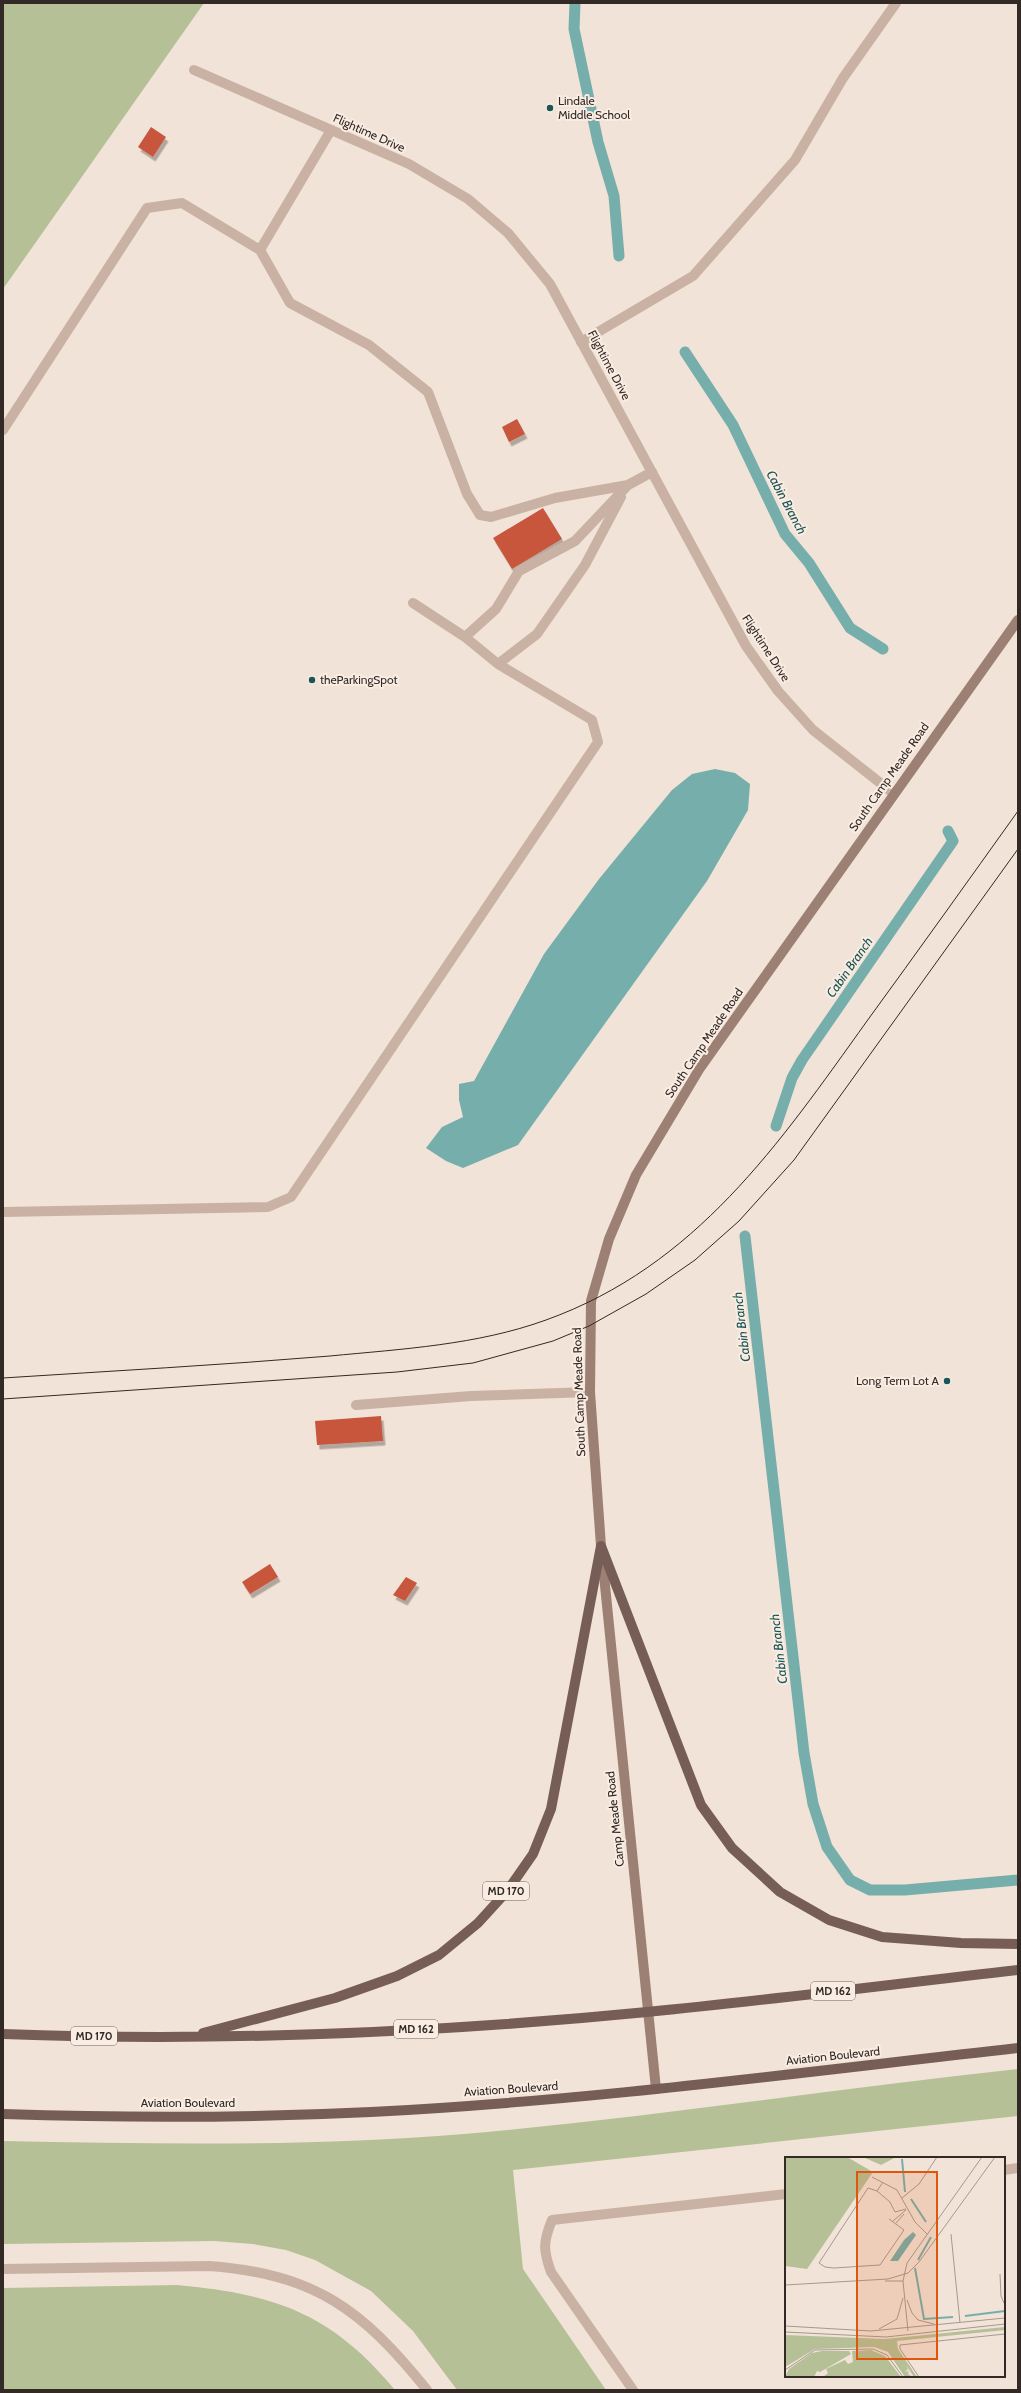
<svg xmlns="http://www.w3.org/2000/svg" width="1021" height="2393" viewBox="0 0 1021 2393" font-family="Cabin,sans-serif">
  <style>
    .green { fill: #b5c097 }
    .water { fill: #76aeac }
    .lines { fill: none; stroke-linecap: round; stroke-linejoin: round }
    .stream { stroke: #76aeac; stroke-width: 11 }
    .building { fill: #c7563e; filter: url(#shadow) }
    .lane { stroke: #c9b2a3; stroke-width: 10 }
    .street { stroke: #c9b2a3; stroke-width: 10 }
    .secondary { stroke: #9c8074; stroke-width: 10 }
    .primary { stroke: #765e56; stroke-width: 10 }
    .tram { stroke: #332925; stroke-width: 1 }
    .poi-dot { fill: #1b5555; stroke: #f9ede3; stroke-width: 1.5 }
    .labels { text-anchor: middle; stroke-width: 4; stroke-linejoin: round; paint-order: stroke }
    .shield { fill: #f9ede3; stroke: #6e645e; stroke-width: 1 }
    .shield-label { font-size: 11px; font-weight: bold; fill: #332925 }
    .poi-label { font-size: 12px; fill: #332925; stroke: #f9ede3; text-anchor: start }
    .street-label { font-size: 12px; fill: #332925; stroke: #f9ede3 }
    .water-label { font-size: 13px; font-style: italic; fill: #1b5555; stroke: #f9ede3 }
    .inset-river { fill: none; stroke: #76aeac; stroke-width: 2 }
    .inset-road { fill: none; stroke: #a59990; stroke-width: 1 }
    .view { fill: #df570d; fill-opacity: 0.15; stroke: #df570d; stroke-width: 2 }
    .inset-edge { fill: none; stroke: #332925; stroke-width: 2 }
  </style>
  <defs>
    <filter id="shadow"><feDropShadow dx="2.5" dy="4.5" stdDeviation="0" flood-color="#0004"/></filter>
  </defs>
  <rect width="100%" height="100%" fill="#f1e3d7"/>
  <path class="green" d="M3,3H204L3,289Z
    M1018,2069V2116L513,2170L523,2269L606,2390H457L413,2331L371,2291L315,2260L286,2250L253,2244L214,2241L3,2244V2141C157,2144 310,2147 464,2134C649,2118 833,2089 1018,2069Z
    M177,2285C275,2294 331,2313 395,2390H3V2288Z"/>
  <path class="water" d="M715,769L735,773L750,784L748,810L707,881L518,1145L463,1168L446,1161L426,1148L442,1127L463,1117L459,1100V1084L474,1081L544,954L599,879L672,790L692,774Z"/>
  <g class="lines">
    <path class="stream" d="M575,3L574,29L598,142L614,196L619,256
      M685,352L733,425L785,534L809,563L850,628L883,649
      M776,1126L792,1078L802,1060L953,841L948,831
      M745,1236L804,1753L813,1804L827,1847L850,1880L870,1890H905L1018,1880"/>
  </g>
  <path class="building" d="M151,127L166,137L153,157L138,147Z
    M517,419L525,434L509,442L502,427Z
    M543,508L562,539L512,569L493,538Z
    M381,1416L383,1441L317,1445L315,1421Z
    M270,1564L278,1577L250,1594L242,1582Z
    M406,1577L417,1583L405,1601L393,1595Z"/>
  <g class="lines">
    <path class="lane" d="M260,250L290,303L369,345L428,392L467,494L480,515L491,517L555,498L628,485
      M581,342L693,276L795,160L843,78L896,3
      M3,430L147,208L182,203L260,250L331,130
      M465,637L496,609L519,571L575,541L628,485L652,472
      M498,664L537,634L585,565L621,497
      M3,1212L268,1207L291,1197L598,742L592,720L498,664L465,637L413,603
      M356,1405L471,1396L590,1392
      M1004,2170L1018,2168
      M3,2269L209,2266C315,2274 362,2309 427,2390
      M633,2390L551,2272C543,2250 543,2242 552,2220L786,2194"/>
    <path class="street" d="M194,70L409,164L468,199L508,233L550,284L746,646L778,691L813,730L893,793"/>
    <path class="secondary" d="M656,2089L601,1546L590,1392L591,1301L609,1239L636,1175L700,1068L1018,620"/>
    <path class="primary" d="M601,1546L701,1805L732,1848L780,1892L829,1920L882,1937L961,1943L1018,1944
      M203,2033L335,1998L397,1976L439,1955L478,1923L508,1890L533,1854L551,1809L601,1546
      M3,2034C217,2042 433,2033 647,2012C771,2000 894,1984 1018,1970
      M3,2114C126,2118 249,2118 371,2112C588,2101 803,2072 1018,2048"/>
    <path class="tram" d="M3,1378C112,1371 221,1365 330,1356C402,1349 477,1345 546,1320C696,1266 779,1144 867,1021C918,951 968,881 1018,811
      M3,1399L397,1372L473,1363L553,1341L589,1326L646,1294L695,1260L739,1221L794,1160L1018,849"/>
  </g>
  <g class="poi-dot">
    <circle cx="550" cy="108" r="4"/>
    <circle cx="312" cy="680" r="4"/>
    <circle cx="947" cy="1381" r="4"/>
  </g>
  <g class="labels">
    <g class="shield">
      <rect x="483" y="1882" width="46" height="18" rx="3"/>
      <rect x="811" y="1982" width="44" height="18" rx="3"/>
      <rect x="394" y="2020" width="44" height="18" rx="3"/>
      <rect x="71" y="2027" width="46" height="18" rx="3"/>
    </g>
    <g class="shield-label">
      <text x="506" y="1895">MD 170</text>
      <text x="833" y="1995">MD 162</text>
      <text x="416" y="2033">MD 162</text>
      <text x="94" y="2040">MD 170</text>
    </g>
    <g class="poi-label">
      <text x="558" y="105">Lindale<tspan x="558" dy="14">Middle School</tspan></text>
      <text x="320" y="684">theParkingSpot</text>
      <text x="939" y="1385" text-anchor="end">Long Term Lot A</text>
    </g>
    <g class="street-label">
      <text transform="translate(369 133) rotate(24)" y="4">Flightime Drive</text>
      <text transform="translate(609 365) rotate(62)" y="4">Flightime Drive</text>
      <text transform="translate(766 648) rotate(57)" y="4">Flightime Drive</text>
      <text transform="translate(889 777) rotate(-55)" y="4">South Camp Meade Road</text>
      <text transform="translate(704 1043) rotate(-56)" y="4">South Camp Meade Road</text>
      <text transform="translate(579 1392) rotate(-92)" y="4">South Camp Meade Road</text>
      <text transform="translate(615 1819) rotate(-96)" y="4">Camp Meade Road</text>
      <text transform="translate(833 2056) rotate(-6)" y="4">Aviation Boulevard</text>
      <text transform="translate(511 2089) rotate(-4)" y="4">Aviation Boulevard</text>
      <text x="188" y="2107">Aviation Boulevard</text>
    </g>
    <g class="water-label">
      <text transform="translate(787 502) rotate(62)" y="5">Cabin Branch</text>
      <text transform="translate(849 967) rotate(-55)" y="5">Cabin Branch</text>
      <text transform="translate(741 1327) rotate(-97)" y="5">Cabin Branch</text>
      <text transform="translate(778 1649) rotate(-97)" y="5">Cabin Branch</text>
    </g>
  </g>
  <g transform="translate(785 2157)">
    <rect width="220" height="220" fill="#f1e3d7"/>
    <path d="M0,0H62L88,15L22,112L0,109ZM78,0H111L96,8ZM220,170V173L112,184L113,192L132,220H129L121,208L123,212L120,215L124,214L123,217L128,220H120L103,195L89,190L30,192L0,210V178L100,182ZM86,193L100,199L116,220H38L43,216L41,212L43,211L60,203L63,207L68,205L67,194ZM37,194H64L66,197L35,215L32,214L29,220H0L4,212L27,196Z" fill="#b5c097"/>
    <path d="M128,75L131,78L113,104H105L119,83Z" fill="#76aeac"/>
    <path class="inset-river" d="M117,2L120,35M126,42L141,65M133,103L146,80M130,111L139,162L168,160M180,159L220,154"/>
    <path class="inset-road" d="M87,20L112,33L130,65L142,77M98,25L92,34L83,31L34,106L40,110L49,111L95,108L119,73L104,62M92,34L105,45L110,55L121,52M117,41L134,27L152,0M108,64L121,53M111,66L119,57M166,77L175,166M215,117L216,139L219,146M100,124H118M0,128L103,122L123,116L134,105L210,0M122,143L127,156L133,163L149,167M0,169L86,174L220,161M94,172L112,162L118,141M123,174L118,124L122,106L197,0M0,175L101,180L220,167M0,213L30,193L88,192L102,198L118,220M134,220L115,192V188L220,177"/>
    <path class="view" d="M72,15H152V202H72Z"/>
    <rect width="220" height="220" class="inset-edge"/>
  </g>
  <rect width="1021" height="2393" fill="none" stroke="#332925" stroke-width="8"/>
</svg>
